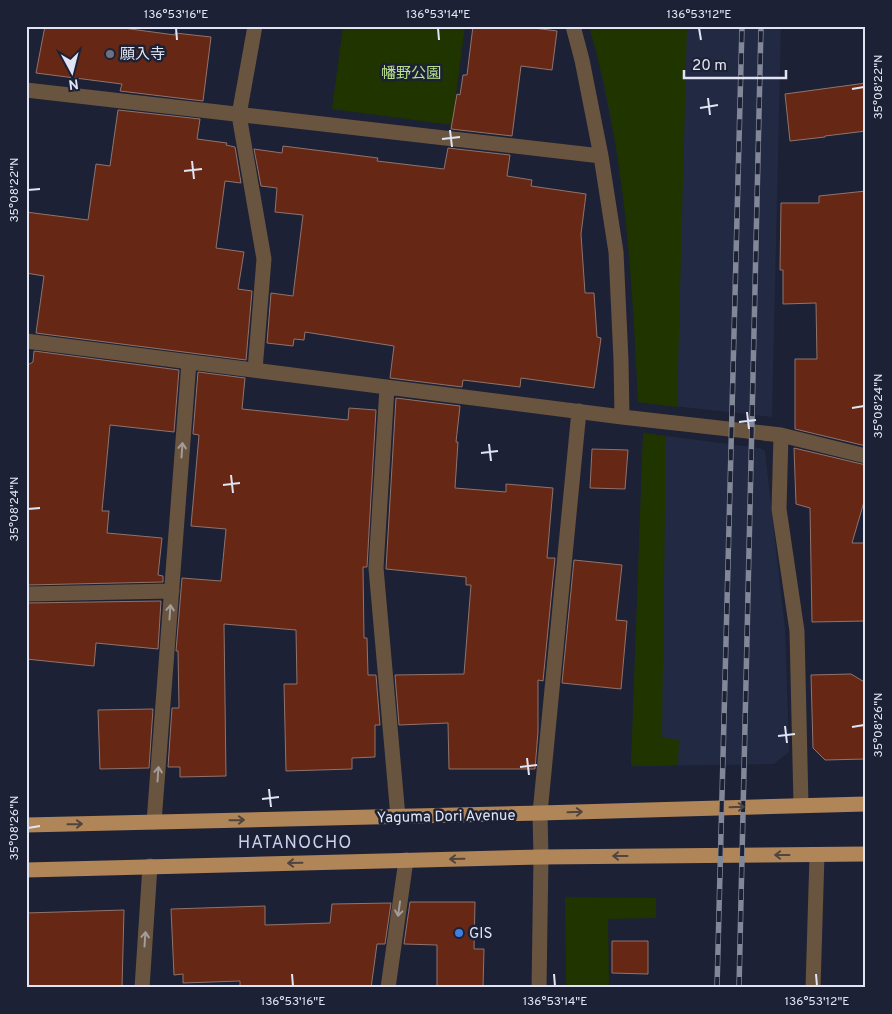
<svg xmlns="http://www.w3.org/2000/svg" width="892" height="1014" viewBox="0 0 892 1014" font-family="Overpass,'Noto Sans JP',sans-serif">
  <style>
    .built { fill: #222943 }
    .green { fill: #203400 }
    .building { fill: #662815; stroke: #90736b }
    .lines { fill: none; stroke-linecap: round; stroke-linejoin: round }
    .minor { stroke: #69543f; stroke-width: 15 }
    .major { stroke: #b08558; stroke-width: 15 }
    .rail-casing { stroke: #838898; stroke-width: 5.5 }
    .rail { stroke: #1c2135; stroke-width: 4; stroke-dasharray: 11; stroke-linecap: butt }
    .oneway { stroke: #a59c99 }
    .oneway2 { stroke: #504441 }
    .ticks { fill: none; stroke: #e1e5f3; stroke-width: 2 }
    .worship-dot { fill: #6b7280; stroke: #1c2135; stroke-width: 2 }
    .shop-dot { fill: #3f7fe0; stroke: #1c2135; stroke-width: 2 }
    .labels { text-anchor: middle; stroke-width: 5; stroke-linejoin: round; paint-order: stroke }
    .poi-label { font-size: 15px; fill: #e1e5f3; stroke: #1c2135; text-anchor: start }
    .park-label { font-size: 15px; fill: #b8e289; stroke: #1c2135 }
    .street-label { font-size: 15px; fill: #e1e5f3; stroke: #1c2135 }
    .quarter-label { font-size: 18px; letter-spacing: 1px; fill: #c8d0eb; stroke: #1c2135 }
    .neatline { fill: none; stroke: #e1e5f3; stroke-width: 2 }
    .ticks-label { font-size: 12px; text-anchor: middle; fill: #e1e5f3 }
  </style>
  <rect width="100%" height="100%" fill="#1c2135"/>
  <path class="built" d="M589,26H781L772,417L638,402L632,270L619,160L596,48Z
    M643,433L760,448L765,451L785,629L789,752L774,764L631,766Z"/>
  <path class="green" d="M343,26H465L452,125L332,109Z
    M589,26H687L677,407L638,402C632,276 625,148 589,26Z
    M643,433L666,436L662,737L679,740L678,765L631,766Z
    M565,897L656,898V918L608,919L609,988H566Z"/>
  <path class="building" d="M45,26H108L175,35V33L211,37L203,101L120,91L122,84L36,73Z
    M473,26H518L557,31L552,70L521,66L512,136L451,129L457,94L460,95L463,75H467Z
    M866,83V131L825,136V137L790,141L785,94Z
    M118,110L200,119L197,139L227,143L226,145L235,147L241,183L225,181L216,248L244,252L238,289L252,291L246,360L36,333L44,276L26,273V212L88,220L96,164L110,166Z
    M283,146L378,158L377,161L444,169L448,148L510,155L507,176L532,180L531,186L586,194L581,234L585,293H594L597,337L601,338L594,388L521,378L520,387L463,380L462,387L390,378L394,346L305,332L304,340L294,339L293,346L267,343L271,293L293,296L303,215L275,212L277,188L261,186L254,149L282,153Z
    M866,191V446L795,429V359H817L816,303L783,304V270H780L781,203H819V196Z
    M34,351L179,370L174,432L110,425L102,511H109L107,533L162,538L158,575L163,576V582L26,585V366L33,362Z
    M198,372L245,378L242,409L348,420L349,408L376,410L367,567H363L364,638H367L368,675H376L380,725H375V757L352,758V769L286,771L284,684H297L296,630L224,624L226,776L180,777V767H168L172,708H179L178,651H176L182,578L221,581L226,529L191,526L199,435L193,434Z
    M396,398L460,406L456,442H458L455,488L506,492V484L553,488L547,558H555L543,681L538,680V732L535,769H449L448,723L399,725L395,675L464,674L471,585H466V577L386,569Z
    M794,448L866,465V495L852,543H866V621L812,622L810,508L796,504Z
    M592,449L628,450L625,489L590,488Z
    M574,560L622,565L616,620L627,621L621,689L562,683Z
    M161,601L158,649L96,643L94,666L26,659V603Z
    M851,674L866,683V759L825,760L813,748L811,675Z
    M153,709L149,768L100,769L98,710Z
    M410,902H475L474,949H484L483,988H437V945L404,944Z
    M391,903L385,944H377L371,988H240V981L183,983V974L174,975L171,909L265,906V925L330,923L332,904Z
    M124,910L122,988L26,986V913Z
    M612,941H648V974L612,973Z"/>
  <g class="lines">
    <path class="minor" d="M573,26L582,60L601,156L616,252L621,360L622,417
      M26,90L601,156
      M26,341L622,417L781,435L866,456
      M255,370L264,259L239,115L255,26
      M387,387L376,568L398,817
      M781,435L779,509L797,631L801,805
      M26,594L172,591
      M154,822L189,362
      M142,988L150,866
      M388,988L406,860
      M539,988L541,857L540,813L579,411
      M813,988L817,855"/>
    <path class="major" d="M26,825L540,813L866,804
      M26,870L541,857L866,854"/>
    <g class="rail-casing">
      <path id="rail" d="M717,988L742,26
        M739,988L761,26"/>
    </g>
    <use href="#rail" class="rail"/>
  </g>
  <defs><path id="oneway-shaft" d="M-6 0H5M1.5-3L5.5 0L1.5 3" fill="none" stroke-width="1.6" stroke-linecap="round" stroke-linejoin="round" transform="scale(1.25)"/></defs>
  <g class="oneway">
    <use href="#oneway-shaft" transform="translate(182 450) rotate(-86)"/>
    <use href="#oneway-shaft" transform="translate(170 612) rotate(-86)"/>
    <use href="#oneway-shaft" transform="translate(158 774) rotate(-86)"/>
    <use href="#oneway-shaft" transform="translate(399 909) rotate(98)"/>
    <use href="#oneway-shaft" transform="translate(145 939) rotate(-86)"/>
  </g>
  <g class="oneway2">
    <use href="#oneway-shaft" transform="translate(737 807) rotate(-2)"/>
    <use href="#oneway-shaft" transform="translate(575 812) rotate(-2)"/>
    <use href="#oneway-shaft" transform="translate(237 820) rotate(-1)"/>
    <use href="#oneway-shaft" transform="translate(75 824) rotate(-1)"/>
    <use href="#oneway-shaft" transform="translate(782 855) rotate(180)"/>
    <use href="#oneway-shaft" transform="translate(620 856) rotate(180)"/>
    <use href="#oneway-shaft" transform="translate(457 859) rotate(179)"/>
    <use href="#oneway-shaft" transform="translate(295 863) rotate(179)"/>
  </g>
  <path class="ticks" d="M176,28L177,40M438,28L439,40M699,28L701,40M852,89L864,87M708,98L710,115M700,108L718,105M450,130L452,147M442,139L460,137M192,161L194,179M184,171L202,169M28,190L40,189M852,408L864,406M747,412L749,429M739,422L756,420M489,444L491,461M481,453L498,451M231,475L233,493M223,485L240,483M28,509L40,508M785,726L787,743M852,727L864,725M778,736L795,734M527,758L529,775M520,767L537,765M269,789L271,807M262,799L279,797M28,828L40,826M292,974L293,986M554,974L555,986M816,974L817,986"/>
  <circle class="worship-dot" cx="110" cy="54" r="5"/>
  <circle class="shop-dot" cx="459" cy="933" r="5"/>
  <g class="labels">
    <g class="poi-label">
      <text x="120" y="59">願入寺</text>
      <text x="469" y="938">GIS</text>
    </g>
    <g class="park-label">
      <text x="411" y="78">幡野公園</text>
    </g>
    <g class="street-label">
      <text transform="translate(446 816) rotate(-1)" y="5">Yaguma Dori Avenue</text>
    </g>
    <g class="quarter-label">
      <text x="295" y="848">HATANOCHO</text>
    </g>
  </g>
  <rect width="892" height="1014" fill="none" stroke="#1c2135" stroke-width="55"/>
  <g transform="translate(72 72) rotate(173)" stroke="#1c2135" stroke-width="4" paint-order="stroke">
  <path d="M0-4L9 19L0 12L-9 19Z" fill="#e1e5f3"/>
  <text y="-8" font-size="14" font-weight="bold" text-anchor="middle" fill="#e1e5f3">N</text>
  </g>
  <path d="M684 70v8h102v-8" fill="none" stroke="#e1e5f3" stroke-width="2.5"/>
  <text x="692" y="70" font-size="15" fill="#e1e5f3" stroke="#1c2135" stroke-width="4" paint-order="stroke">20 m</text>
  <rect x="28" y="28" width="836" height="958" class="neatline"/>
  <g class="ticks-label">
    <text x="176" y="18">136°53'16"E</text>
    <text x="438" y="18">136°53'14"E</text>
    <text x="699" y="18">136°53'12"E</text>
    <text transform="translate(878 87) rotate(-90)" y="4">35°08'22"N</text>
    <text transform="translate(14 190) rotate(-90)" y="4">35°08'22"N</text>
    <text transform="translate(878 406) rotate(-90)" y="4">35°08'24"N</text>
    <text transform="translate(14 509) rotate(-90)" y="4">35°08'24"N</text>
    <text transform="translate(878 725) rotate(-90)" y="4">35°08'26"N</text>
    <text transform="translate(14 828) rotate(-90)" y="4">35°08'26"N</text>
    <text x="293" y="1005">136°53'16"E</text>
    <text x="555" y="1005">136°53'14"E</text>
    <text x="817" y="1005">136°53'12"E</text>
  </g>
</svg>
